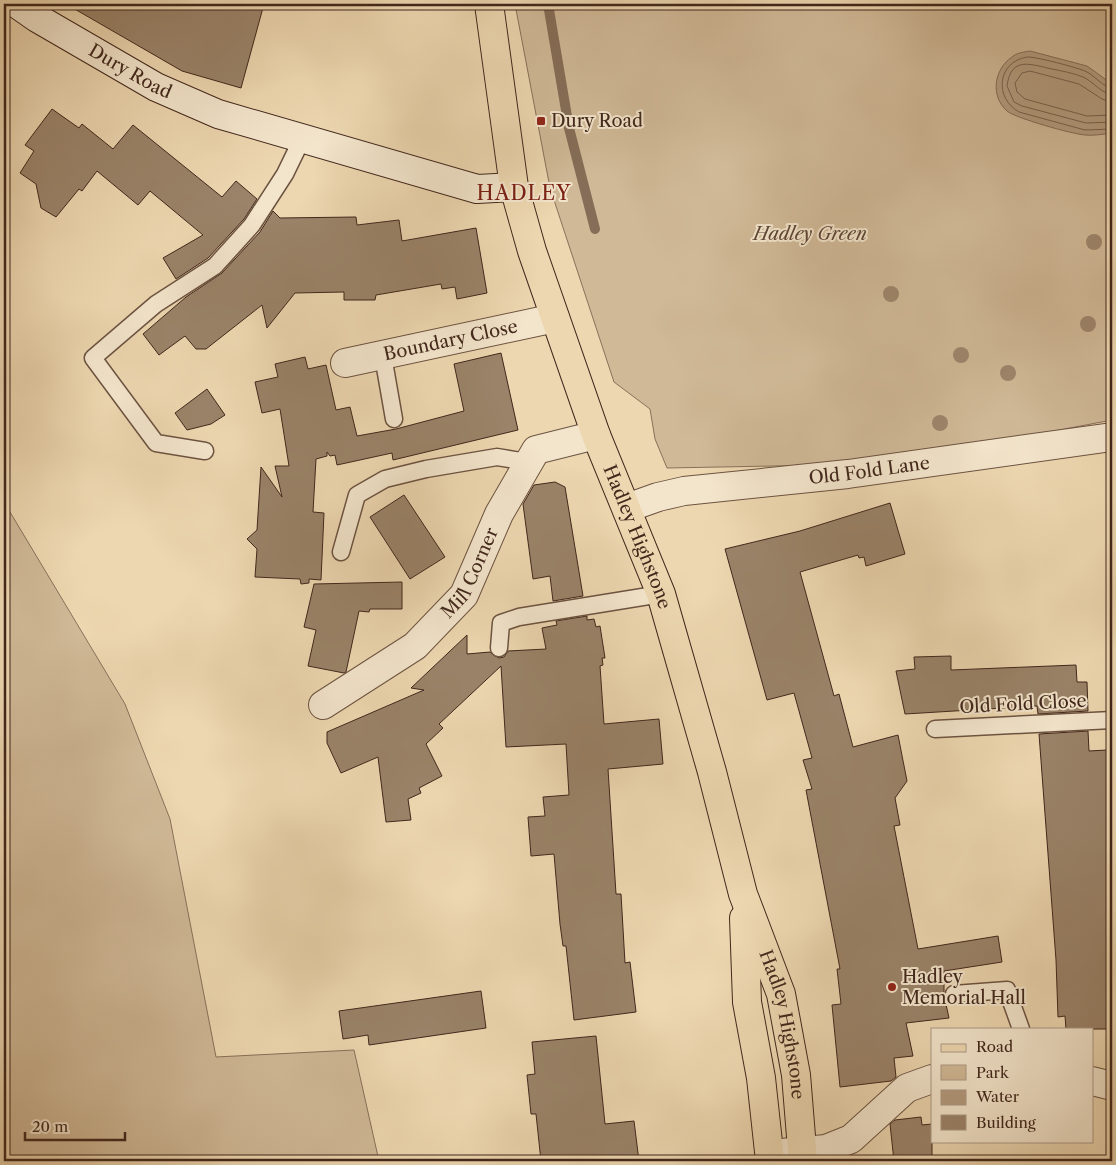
<svg xmlns="http://www.w3.org/2000/svg" width="1116" height="1165" viewBox="0 0 1116 1165" font-family="'Libre Caslon Text',serif">
  <style>
    .green { fill: #d0b997; stroke: #88705a }
    .water { fill: #b39b7e; stroke: #856d57 }
    .lines { fill: none; stroke-linecap: round; stroke-linejoin: round }
    .shore { stroke: #7a614d; stroke-width: 1 }
    .stream { stroke: #856d57; stroke-width: 10 }
    .building { fill: #9a8369; stroke: #41271c }
    .lane-casing { stroke: #6c5341; stroke-width: 19 }
    .street-casing { stroke: #6c5341; stroke-width: 30 }
    .secondary-casing { stroke: #41271c; stroke-width: 30 }
    .primary-casing { stroke: #41271c; stroke-width: 30 }
    .lane { stroke: #f3e5cc; stroke-width: 16 }
    .street { stroke: #f3e5cc; stroke-width: 28 }
    .secondary { stroke: #f3e5cc; stroke-width: 28 }
    .primary { stroke: #edd7b0; stroke-width: 28 }
    .tree { fill: #9e866c }
    .poi-dot { fill: #8f2418; stroke: #f3e5cc; stroke-width: 2 }
    .labels { text-anchor: middle; stroke-width: 4; stroke-linejoin: round; paint-order: stroke }
    .street-label { font-size: 18px; fill: #41271c; stroke: #f3e5cc }
    .poi-label { font-size: 18px; fill: #41271c; stroke: #f3e5cc; text-anchor: start }
    .park-label { font-size: 18px; font-style: italic; fill: #5e4435; stroke: #f3e5cc }
    .quarter-label { font-size: 20px; letter-spacing: 1px; fill: #7a1f14; stroke: #f3e5cc }
  </style>
  <rect width="100%" height="100%" fill="#edd7b0"/>
  <filter id="stains"><feTurbulence type="fractalNoise" baseFrequency=".004" numOctaves="4"/><feColorMatrix values="0 0 0 0 .2 0 0 0 0 .09 0 0 0 0 .02 0 0 0 .5 -.17"/></filter>
  <radialGradient id="worn" r=".72"><stop offset=".6" stop-color="#630" stop-opacity="0"/><stop offset="1" stop-color="#630" stop-opacity=".3"/></radialGradient>
  <path class="green" d="M515,4H1112V420L881,464L667,468L655,439L650,409L614,382L550,188Z
    M4,502L125,704L170,819L216,1057L354,1050L379,1161H4Z"/>
  <path class="water" d="M1030,51L1087,66L1112,84V133C1103,134 1094,136 1085,135C1072,134 1015,118 1007,111C990,96 994,69 1012,57C1016,53 1024,52 1030,51Z"/>
  <g class="lines">
    <path class="shore" d="M1112,88C1103,87 1095,76 1087,72C1080,68 1033,56 1027,57C997,62 994,98 1019,112L1085,130L1112,129
      M1112,94C1101,94 1093,81 1083,77C1073,73 1062,71 1052,69C1032,65 1011,55 1007,86L1014,102L1022,106L1086,123L1112,122
      M1112,102L1102,99L1079,84L1030,71L1022,73L1015,83L1017,92L1025,99L1087,116L1112,115"/>
    <path class="stream" d="M548,4L569,128L595,229"/>
  </g>
  <path class="building" d="M66,4H264L241,88L182,71Z
    M52,109L79,128L82,124L113,149L133,125L222,197L236,181L257,199L244,219L208,258L176,279L163,258L203,235L150,191L138,205L97,171L82,191L79,189L56,217L41,208L36,184L20,173L34,151L25,145Z
    M273,211L280,218L356,217L357,225L399,220L402,241L476,228L487,293L457,299L455,287L442,289L441,284L376,295L375,300H344V292L295,293L267,328L262,305L206,349H196L185,336L159,355L143,334L186,297L222,273L260,232Z
    M501,353L518,430L393,460L392,453L337,465L335,455L330,456L327,452V456L316,459L313,512L324,513L321,580L309,579V583L301,584L300,579L255,577L257,549L247,539L257,530L261,467L282,497L275,466H289L280,409L262,413L255,382L278,377L275,364L305,357L308,369L326,365L336,410L350,407L357,436L396,429L464,411L454,364Z
    M207,389L225,415L211,424L187,430L175,413Z
    M555,482L565,487L583,596L553,601L550,576L533,579L523,504L534,485Z
    M404,495L445,557L410,579L370,517Z
    M890,503L905,554L866,566L864,557L859,558L858,555L800,572L834,696L839,694L853,747L898,735L907,781L895,798L900,825L894,826L918,949L998,936L1002,962L944,971V995L949,1018L906,1023L913,1056L894,1058L896,1077L891,1081L840,1087L832,1005L841,1004L837,969H840L806,790L812,789L803,760L812,758L794,693L767,700L725,549L800,531Z
    M402,582V609H370L369,612L359,611L346,672L344,673L308,666L316,630L304,627L314,584Z
    M587,616V620L594,619L596,627L600,626L605,658H602L603,665L600,666L604,724L659,719L663,764L608,769L616,894H621L625,963L630,962L636,1012L574,1020L566,946H563L560,924L554,854L531,856L528,817L545,816L543,797L569,795L566,744L506,747L501,666L439,724L443,728L426,744L442,776L419,788L421,793L408,799L411,820L386,822L378,757L341,773L327,743V732L424,690L411,688L467,635V654L490,652L499,658L504,657L508,651L546,649L542,628L557,625L556,621Z
    M951,656V670L1076,665L1077,682H1087L1088,711L1038,714L1037,706L905,714L896,671L915,669L914,657Z
    M1088,731L1089,751L1107,750L1112,838V1029H1066L1065,1016L1058,1017L1056,960L1039,734Z
    M481,991L486,1028L369,1045L368,1035L343,1039L339,1011Z
    M596,1036L605,1124L634,1121L639,1161H541L536,1114H531L527,1075L535,1074L532,1042Z
    M921,1117L922,1125L932,1124V1161H894L890,1124L895,1120Z"/>
  <g class="lines">
    <g class="lane-casing">
      <path id="lane" d="M383,356L394,419
        M205,451L156,443L93,358L156,304L215,266L252,225L285,174L302,139
        M341,552L357,495L385,479L426,469L497,457L527,462
        M499,648L501,623L519,617L661,594
        M935,729L1112,720
        M954,994L1007,990L1021,1029"/>
    </g>
    <g class="street-casing">
      <g id="street">
        <path id="s1" d="M345,363L555,318"/>
        <path id="s2" d="M627,508L658,497L684,491L848,474L1112,437"/>
        <path id="s3" d="M323,705L415,646L464,595L499,514L536,450L596,435"/>
        <path d="M1092,1081L1112,1086"/>
        <path d="M770,1154L826,1149L851,1139L907,1088L932,1079"/>
      </g>
    </g>
    <g class="secondary-casing">
      <g id="secondary">
        <path id="s4" d="M17,4L37,18L156,87L218,114L477,189L514,187"/>
      </g>
    </g>
    <g class="primary-casing">
      <g id="primary">
        <path id="s5" d="M489,4L514,187L532,251L596,435L661,594L712,772L743,894L781,994L796,1075L803,1161"/>
        <path d="M744,918L747,1002L761,1078L770,1161"/>
      </g>
    </g>
    <use href="#lane" class="lane"/>
    <use href="#street" class="street"/>
    <use href="#secondary" class="secondary"/>
    <use href="#primary" class="primary"/>
  </g>
  <g class="tree">
    <circle cx="1094" cy="242" r="8"/>
    <circle cx="891" cy="294" r="8"/>
    <circle cx="1088" cy="324" r="8"/>
    <circle cx="961" cy="355" r="8"/>
    <circle cx="1008" cy="373" r="8"/>
    <circle cx="940" cy="423" r="8"/>
  </g>
  <g class="poi-dot">
    <rect x="536" y="116" width="10" height="10" rx="2.5"/>
    <circle cx="892" cy="987" r="5"/>
  </g>
  <g class="labels">
    <g class="street-label">
      <text dy="6" stroke="none"><textPath href="#s4" startOffset="132">Dury Road</textPath></text>
      <text dy="6" stroke="none"><textPath href="#s1" startOffset="108">Boundary Close</textPath></text>
      <text dy="6" stroke="none"><textPath href="#s2" startOffset="246">Old Fold Lane</textPath></text>
      <text dy="6" stroke="none"><textPath href="#s5" startOffset="556">Hadley Highstone</textPath></text>
      <text dy="6" stroke="none"><textPath href="#s3" startOffset="202">Mill Corner</textPath></text>
      <text transform="translate(1023 704) rotate(-3)" y="6">Old Fold Close</text>
      <text dy="6" stroke="none"><textPath href="#s5" startOffset="1066">Hadley Highstone</textPath></text>
    </g>
    <g class="poi-label">
      <text x="551" y="127">Dury Road</text>
      <text x="902" y="983">Hadley<tspan x="902" dy="21">Memorial Hall</tspan></text>
    </g>
    <g class="park-label">
      <text x="810" y="240">Hadley Green</text>
    </g>
    <g class="quarter-label">
      <text x="524" y="200">HADLEY</text>
    </g>
  </g>
  <rect width="1116" height="1165" fill="none" stroke="#edd7b0" stroke-width="20"/>
  <rect x="5" y="5" width="1106" height="1155" fill="none" stroke="#41271c" stroke-width="2.5"/>
  <rect x="10" y="10" width="1096" height="1145" fill="none" stroke="#41271c"/>
  <rect x="931" y="1028" width="162" height="115" fill="#f3e5cc" stroke="#ac9986"/>
  <rect x="941" y="1044" width="25" height="8" fill="#edd7b0" stroke="#ac9986"/>
  <text x="976" y="1052" font-size="15" fill="#41271c">Road</text>
  <rect x="941" y="1065" width="25" height="15" fill="#d0b997" stroke="#ac9986"/>
  <text x="976" y="1078" font-size="15" fill="#41271c">Park</text>
  <rect x="941" y="1090" width="25" height="15" fill="#b39b7e" stroke="#ac9986"/>
  <text x="976" y="1102" font-size="15" fill="#41271c">Water</text>
  <rect x="941" y="1115" width="25" height="15" fill="#9a8369" stroke="#ac9986"/>
  <text x="976" y="1128" font-size="15" fill="#41271c">Building</text>
  <path d="M25 1132v8h100v-8" fill="none" stroke="#41271c" stroke-width="2.5"/>
  <text x="32" y="1132" font-size="15" fill="#41271c" stroke="#f3e5cc" stroke-width="4" paint-order="stroke">20 m</text>
  <rect width="100%" height="100%" filter="url(#stains)"/>
  <rect width="100%" height="100%" fill="url(#worn)"/>
</svg>
